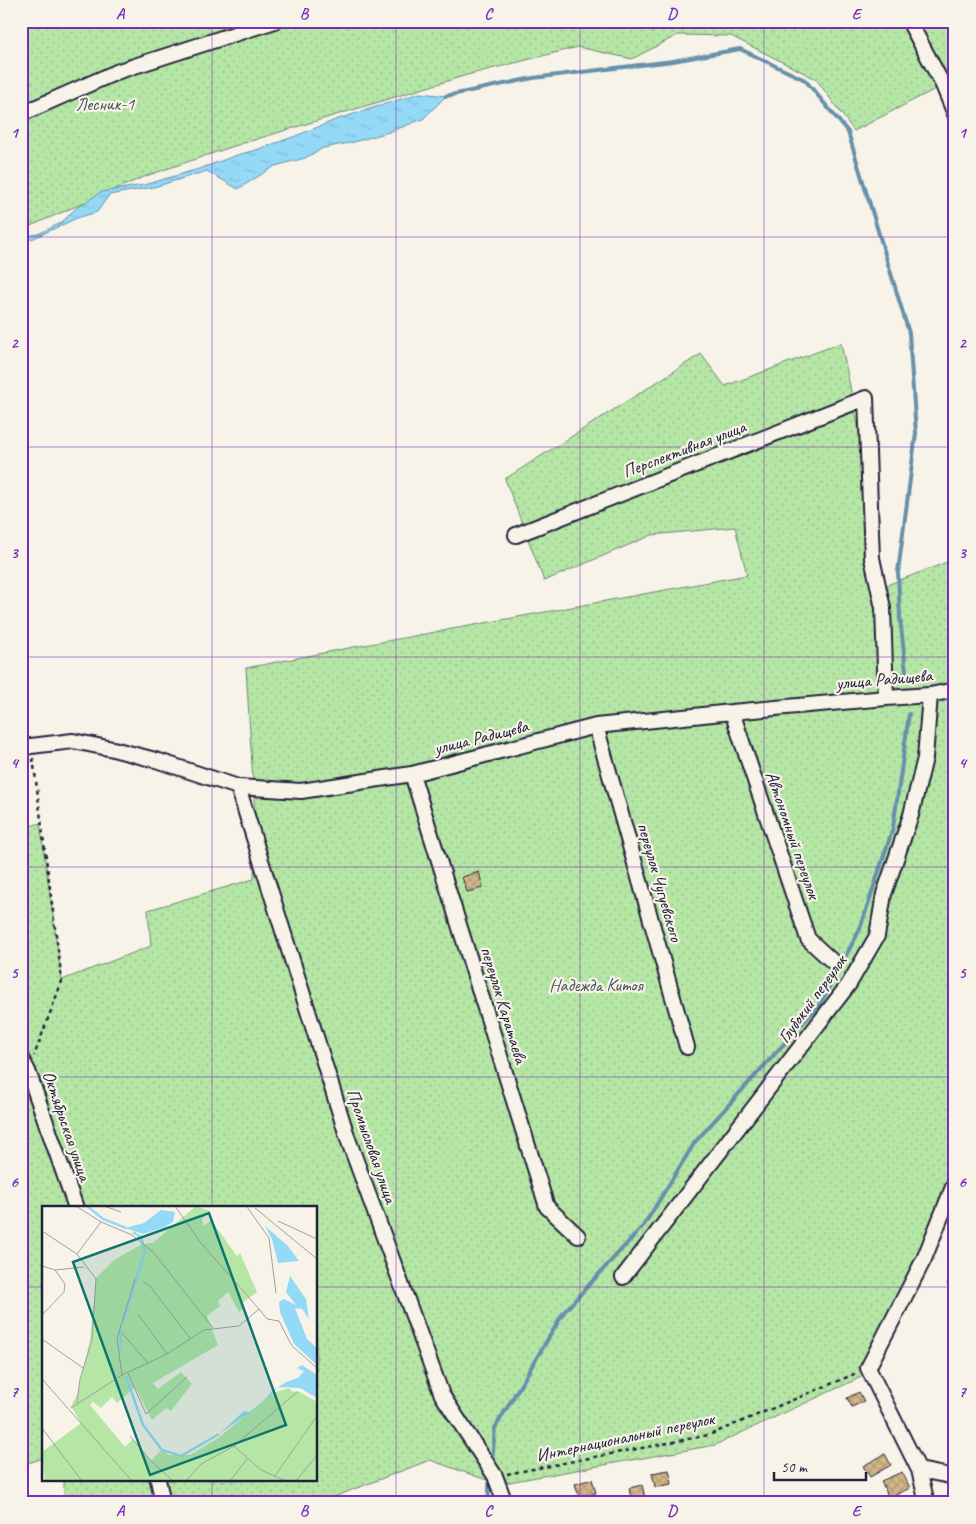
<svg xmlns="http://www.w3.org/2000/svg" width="976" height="1524" viewBox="0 0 976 1524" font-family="Caveat,sans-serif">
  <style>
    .grass { fill: url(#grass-dots); stroke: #6c8470 }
    .water { fill: url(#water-ripples); stroke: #6690ab }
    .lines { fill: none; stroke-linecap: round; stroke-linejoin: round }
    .stream { stroke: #6690ab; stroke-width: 4 }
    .building { fill: url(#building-cross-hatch); stroke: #22223b }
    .minor-casing { stroke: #22223b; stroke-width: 18 }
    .path { stroke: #22223b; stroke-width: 2.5; stroke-dasharray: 4 4; stroke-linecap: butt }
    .minor { stroke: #f7f3e8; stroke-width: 14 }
    .grid { fill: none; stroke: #7b2cbf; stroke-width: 1; stroke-opacity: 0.55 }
    .labels { text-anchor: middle; stroke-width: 4.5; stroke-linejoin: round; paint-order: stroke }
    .park-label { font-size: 18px; fill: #475356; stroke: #f7f3e8 }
    .street-label { font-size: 18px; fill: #22223b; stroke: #f7f3e8 }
    .inset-river { fill: none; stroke: #94d9f6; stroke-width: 2.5 }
    .inset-road { fill: none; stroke: #a29fa3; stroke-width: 1 }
    .view { fill: #0f766e; fill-opacity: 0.15; stroke: #0f766e; stroke-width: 2.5 }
    .inset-edge { fill: none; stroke: #22223b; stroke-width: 2.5 }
    .neatline { fill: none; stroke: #7b2cbf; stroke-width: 2 }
    .grid-label { font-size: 16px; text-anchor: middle; font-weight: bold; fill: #7b2cbf }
  </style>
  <defs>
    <pattern id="grass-dots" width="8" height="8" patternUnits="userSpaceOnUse" patternTransform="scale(1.25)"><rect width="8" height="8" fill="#b5e6a6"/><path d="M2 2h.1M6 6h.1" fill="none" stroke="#9bc590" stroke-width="1.8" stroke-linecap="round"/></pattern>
    <pattern id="water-ripples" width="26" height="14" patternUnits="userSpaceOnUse" patternTransform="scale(1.25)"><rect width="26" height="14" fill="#94d9f6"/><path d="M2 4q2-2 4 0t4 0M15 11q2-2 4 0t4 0" fill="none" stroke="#7fbad4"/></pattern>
    <pattern id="building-cross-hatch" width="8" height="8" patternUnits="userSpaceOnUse" patternTransform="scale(1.25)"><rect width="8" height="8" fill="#d3b587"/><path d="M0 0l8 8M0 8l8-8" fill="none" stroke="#b59b75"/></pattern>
  </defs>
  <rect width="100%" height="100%" fill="#f7f3e8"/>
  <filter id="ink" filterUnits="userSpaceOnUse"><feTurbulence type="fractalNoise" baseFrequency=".02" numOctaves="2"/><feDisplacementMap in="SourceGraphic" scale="10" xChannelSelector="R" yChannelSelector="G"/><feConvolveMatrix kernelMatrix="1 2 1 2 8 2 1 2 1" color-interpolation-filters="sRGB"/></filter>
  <g filter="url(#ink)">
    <path class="grass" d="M21,21H955V118L943,85L854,131L816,79L731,36L678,35L632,59L578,47L467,75L231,147L146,176L21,230Z
      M841,343L868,473L871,591L955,559V1195L870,1373L715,1445L498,1484L430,1460L318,1503H59L64,1500V1480H316V1208H44V1458L21,1465V829L40,823L62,980L151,946L148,910L254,879L255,815L246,668L354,647L747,575L735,527L652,535L544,581L505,479L701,354L725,386Z"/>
    <path class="water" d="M420,93L446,96L423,119L389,132L350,143L323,148L305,158L275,166L238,189L207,171L154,187L109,195L97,212L77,218L21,244V237L38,234L61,223L75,209L101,192L144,185L202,168L237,155L256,150L293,137L338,119Z"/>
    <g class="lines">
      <path class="stream" d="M446,96L533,78L673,61L740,49L805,80L848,132L909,333L916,433L898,572L900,617L907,681
        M492,1462L495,1428L564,1312L644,1225L695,1142L820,1004L860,929L893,828L909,714
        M488,1503L490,1477"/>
    </g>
    <path class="building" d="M479,872L483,888L467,892L462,877Z
      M955,1270V1288L947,1284Z
      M859,1392L864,1401L852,1407L847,1398Z
      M885,1454L891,1465L870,1477L863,1466Z
      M669,1470L672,1484L655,1487L652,1473Z
      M902,1472L910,1488L889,1498L881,1481Z
      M592,1479L596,1493L579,1497L575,1484Z
      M642,1485L646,1502L632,1503L629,1488Z"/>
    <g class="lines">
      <g class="minor-casing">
        <path id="minor" d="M909,21L943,85L955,114
          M21,114L119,71L275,21
          M516,535L866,398L872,558L883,608L886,698
          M732,712L808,939L833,962
          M596,726L687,1047
          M21,749L31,746L73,741L113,749L159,761L238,787L301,791L412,774L596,726L732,712L886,698L930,695L955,690
          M412,774L547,1207L578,1236
          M238,787L348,1139L442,1395L495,1476L505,1503
          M21,1058L28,1071L76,1208
          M623,1277L849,984L877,936L884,894L911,815L925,758L930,695
          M919,1470L955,1477
          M158,1480L163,1503
          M927,1503L919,1470L868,1368L924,1259L955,1182"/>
      </g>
      <path class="path" d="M33,758L62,981L34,1056
        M507,1474L709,1435L857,1373"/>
      <use href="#minor" class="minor"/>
    </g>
  </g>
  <path class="grid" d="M212,21V1208M396,21V1503M580,21V1503M764,21V1503M21,237H955M21,447H955M21,657H955M21,867H955M21,1077H955M21,1287H44M316,1287H955M212,1480V1503"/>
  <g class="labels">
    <g class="park-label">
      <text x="105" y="110">Лесник-1</text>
      <text x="596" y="991">Надежда Китоя</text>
    </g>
    <g class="street-label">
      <text transform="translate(684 449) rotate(-21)" y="6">Перспективная улица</text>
      <text transform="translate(884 679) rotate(-5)" y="6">улица Радищева</text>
      <text transform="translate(481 737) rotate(-14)" y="6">улица Радищева</text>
      <text transform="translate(793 835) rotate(71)" y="6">Автономный переулок</text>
      <text transform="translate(660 882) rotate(74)" y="6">переулок Чугуевского</text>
      <text transform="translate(812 999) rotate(-54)" y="6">Глубокий переулок</text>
      <text transform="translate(504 1005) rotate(73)" y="6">переулок Каратаева</text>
      <text transform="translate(67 1126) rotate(71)" y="6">Октябрьская улица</text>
      <text transform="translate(372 1146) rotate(71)" y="6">Промысловая улица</text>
      <text transform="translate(625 1437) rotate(-12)" y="6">Интернациональный переулок</text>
    </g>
  </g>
  <g transform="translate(42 1206)">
    <rect width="275" height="275" fill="#f7f3e8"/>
    <path d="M154,0L168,5L160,13L162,20L169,14L195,50L198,47L215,86L199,98L201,103L197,106L186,86L176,95L178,100L165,110L176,139L111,177L116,183L139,166L150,178L129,205L124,202L110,214L93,181L75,197L70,191L59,202L51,196L48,199L83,241L91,233L109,255L119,244L127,249H148L176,232L231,187L247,182L251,186L256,185L275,196V275H3L0,246L39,217L29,200L35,189L48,134L54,72L72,54L100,38L111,37Z" fill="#b5e6a6"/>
    <path d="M119,4L133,6L131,16L123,21L101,28L83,22L102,17ZM223,20L246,40L257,55L236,57L230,33ZM248,70L264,93L267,113L260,103L253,102L265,133L275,142V159L252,138L238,106L237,96L242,93L254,99L244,86ZM260,159L275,169V192L258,182L236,181L221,197L177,228L202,205L207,206L219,198L230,185L244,176L256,172L262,165L255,162Z" fill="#94d9f6"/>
    <path class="inset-river" d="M45,0L61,13L84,22M81,116L103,45L99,31L91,26M78,145L79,124M84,170L101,219L120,244L139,250L177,228"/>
    <path class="inset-road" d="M34,0L59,16L90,29L112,47L171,122M62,0L79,6M205,1L227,32L234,87M213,2L275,53M236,15L275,33M0,25L35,48L54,73L50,134L38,173L35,197M35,48L59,16M0,60L13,64L42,61M101,76L107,79L148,132M217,103L225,113L237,115L250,140L275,162M96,108L125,148M0,109L22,86L23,78L13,64M80,127L106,157M0,133L41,162M86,167L104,208L145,171M80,169L75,133L93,73M0,173L90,275M29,202L80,169L125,148L162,124L197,120L217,103L158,36L133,0M0,222L40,275M88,230L109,255L131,275M192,240L219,264L244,275M232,271L275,210M144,275L159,258L192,240L255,186M188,275L205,253M254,275L275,249"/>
    <path class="view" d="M167,7L244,219L108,269L31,56Z"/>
    <rect width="275" height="275" class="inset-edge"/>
  </g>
  <rect width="976" height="1524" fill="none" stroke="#f7f3e8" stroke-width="55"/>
  <path d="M774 1472v8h92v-8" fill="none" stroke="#22223b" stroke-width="2.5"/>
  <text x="781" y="1472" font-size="15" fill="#22223b" stroke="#f7f3e8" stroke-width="4" paint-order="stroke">50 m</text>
  <rect x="28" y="28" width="920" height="1468" class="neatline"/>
  <g class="grid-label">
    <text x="120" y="19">A</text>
    <text x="304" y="19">B</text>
    <text x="488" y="19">C</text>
    <text x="672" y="19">D</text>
    <text x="856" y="19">E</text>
    <text x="14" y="138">1</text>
    <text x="962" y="138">1</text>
    <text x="14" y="348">2</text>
    <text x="962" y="348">2</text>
    <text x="14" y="558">3</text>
    <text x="962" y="558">3</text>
    <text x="14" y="768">4</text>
    <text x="962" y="768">4</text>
    <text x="14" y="978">5</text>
    <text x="962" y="978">5</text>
    <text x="14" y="1187">6</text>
    <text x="962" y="1187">6</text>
    <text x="14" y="1397">7</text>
    <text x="962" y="1397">7</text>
    <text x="120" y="1516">A</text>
    <text x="304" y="1516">B</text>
    <text x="488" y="1516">C</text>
    <text x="672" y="1516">D</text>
    <text x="856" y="1516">E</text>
  </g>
</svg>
